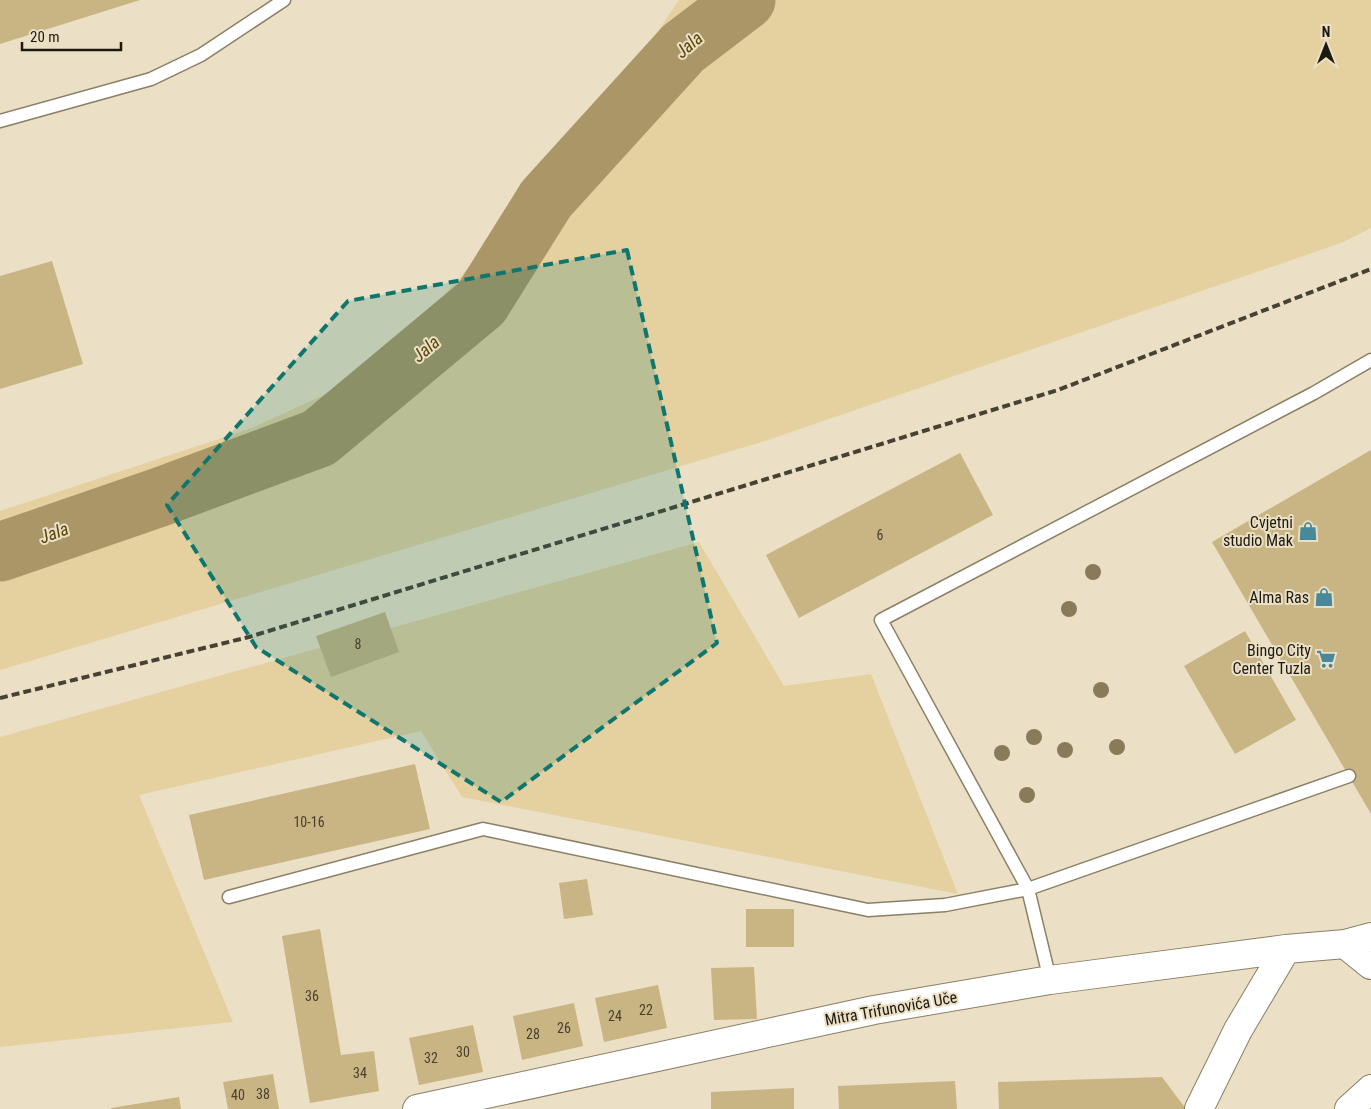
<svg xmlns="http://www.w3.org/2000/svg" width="1371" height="1109" viewBox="0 0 1371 1109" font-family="'Roboto Condensed',sans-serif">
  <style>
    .green { fill: #e5d09f }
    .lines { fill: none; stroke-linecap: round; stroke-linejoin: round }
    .river { stroke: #aa9666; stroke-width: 59 }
    .building { fill: #c9b484 }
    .lane-casing { stroke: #8a7f67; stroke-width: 15 }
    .primary-casing { stroke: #8a7f67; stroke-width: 30 }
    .lane { stroke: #fff; stroke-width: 12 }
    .primary { stroke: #fff; stroke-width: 28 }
    .rail { stroke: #474134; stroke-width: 4; stroke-dasharray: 8 4; stroke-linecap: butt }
    .tree { fill: #897b59 }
    .marked { fill: #0f766e; fill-opacity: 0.2; stroke: #0f766e; stroke-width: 4; stroke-dasharray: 10 6; stroke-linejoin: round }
    .labels { text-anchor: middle; stroke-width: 4; stroke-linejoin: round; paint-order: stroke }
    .number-label { font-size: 14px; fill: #48402c }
    .poi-label { font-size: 16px; fill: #1d190f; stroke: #ebe0c5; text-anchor: end }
    .street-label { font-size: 16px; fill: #1d190f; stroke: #ebe0c5 }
    .water-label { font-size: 18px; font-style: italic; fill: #5b4608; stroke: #ebe0c5 }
  </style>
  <rect width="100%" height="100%" fill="#ebe0c5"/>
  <path class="green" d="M679,0H1371V228L1341,243L765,441L0,670V511L252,428L380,369L602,114Z
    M699,542L784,686L871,674L958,894L462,797L421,731L139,795L233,1022L0,1047V737Z"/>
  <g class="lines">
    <path class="river" d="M0,552L160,497L319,438L481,303L546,199L683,48L746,0"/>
  </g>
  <path class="building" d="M0,0H140L0,44Z
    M52,261L83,364L0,389V276Z
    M1371,450V814L1212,542Z
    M960,453L993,515L799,618L766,555Z
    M385,612L399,652L331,677L316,636Z
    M1245,631L1296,720L1235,754L1184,666Z
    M415,764L430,829L204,880L189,815Z
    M587,879L593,915L564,919L559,883Z
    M746,909H794V947H746Z
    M320,929L341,1055L374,1051L379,1091L310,1103L282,936Z
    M754,967L757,1019L714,1020L711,968Z
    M658,985L667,1028L604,1042L595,998Z
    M574,1003L583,1046L522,1060L513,1016Z
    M473,1025L483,1072L419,1085L409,1038Z
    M273,1074L279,1109H228L223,1082Z
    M1162,1077L1186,1109H999L998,1082Z
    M955,1081L957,1109H839L838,1086Z
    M794,1088V1109H711V1092Z
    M179,1097L181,1109H111V1108Z"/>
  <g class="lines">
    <g class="lane-casing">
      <path id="lane" d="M0,121L151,79L201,55L284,0
        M1349,776L1028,889L881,620L1314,393L1371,360
        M229,897L483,829L868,910L945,905L1028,889L1050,980"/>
    </g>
    <g class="primary-casing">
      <path id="primary" d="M1345,944L1371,965
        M417,1109L874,1010L1050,980L1286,949L1345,944L1371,937
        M1199,1109L1238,1030L1286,949
        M1349,1109L1371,1089"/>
    </g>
    <use href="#lane" class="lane"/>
    <use href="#primary" class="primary"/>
    <path class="rail" d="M0,698L249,637L1058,390L1371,269"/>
  </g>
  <g class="tree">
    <circle cx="1093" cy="572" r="8"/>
    <circle cx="1069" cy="609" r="8"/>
    <circle cx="1101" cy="690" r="8"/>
    <circle cx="1034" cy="737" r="8"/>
    <circle cx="1117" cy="747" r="8"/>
    <circle cx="1065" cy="750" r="8"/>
    <circle cx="1002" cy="753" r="8"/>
    <circle cx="1027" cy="795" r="8"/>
  </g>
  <path class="marked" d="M627,250L717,643L501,802L256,647L167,505L348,301Z"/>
  <defs>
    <g id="shop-bare" transform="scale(1.5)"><path d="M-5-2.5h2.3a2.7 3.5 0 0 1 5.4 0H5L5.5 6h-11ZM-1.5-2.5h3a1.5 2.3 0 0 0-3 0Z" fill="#48889b" stroke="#ebe0c5" stroke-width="2.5" paint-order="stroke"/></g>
    <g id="supermarket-bare" transform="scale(1.5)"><path d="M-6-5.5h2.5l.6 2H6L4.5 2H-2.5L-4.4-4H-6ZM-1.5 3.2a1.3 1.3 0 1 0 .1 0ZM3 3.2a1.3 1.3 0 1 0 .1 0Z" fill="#48889b" stroke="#ebe0c5" stroke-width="2.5" paint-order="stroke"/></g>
  </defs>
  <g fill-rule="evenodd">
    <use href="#shop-bare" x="1308" y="531"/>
    <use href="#shop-bare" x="1324" y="597"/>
    <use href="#supermarket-bare" x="1326" y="659"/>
  </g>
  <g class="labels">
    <g class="number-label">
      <text x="880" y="540">6</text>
      <text x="358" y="649">8</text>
      <text x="309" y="827">10-16</text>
      <text x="312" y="1001">36</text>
      <text x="646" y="1015">22</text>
      <text x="615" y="1021">24</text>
      <text x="564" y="1033">26</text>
      <text x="533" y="1039">28</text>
      <text x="463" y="1057">30</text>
      <text x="431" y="1063">32</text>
      <text x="360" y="1078">34</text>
      <text x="263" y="1099">38</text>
      <text x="238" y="1100">40</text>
    </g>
    <g class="poi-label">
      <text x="1293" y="528">Cvjetni<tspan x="1293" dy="18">studio Mak</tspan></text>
      <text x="1309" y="603">Alma Ras</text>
      <text x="1311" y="656">Bingo City<tspan x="1311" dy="18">Center Tuzla</tspan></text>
    </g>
    <g class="street-label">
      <text transform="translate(891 1008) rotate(-10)" y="6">Mitra Trifunovića Uče</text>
    </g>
    <g class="water-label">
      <text transform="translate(689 45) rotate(-41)" y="6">Jala</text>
      <text transform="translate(426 349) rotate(-40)" y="6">Jala</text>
      <text transform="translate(54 533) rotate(-20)" y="6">Jala</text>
    </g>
  </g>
  <g transform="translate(1326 45)" stroke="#ebe0c5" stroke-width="4" paint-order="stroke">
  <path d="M0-4L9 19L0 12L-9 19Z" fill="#1d190f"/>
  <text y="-8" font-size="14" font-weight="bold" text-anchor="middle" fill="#1d190f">N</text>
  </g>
  <path d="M22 42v8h99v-8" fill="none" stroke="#1d190f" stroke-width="2.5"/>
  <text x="30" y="42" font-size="15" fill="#1d190f" stroke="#ebe0c5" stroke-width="4" paint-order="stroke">20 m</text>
</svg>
